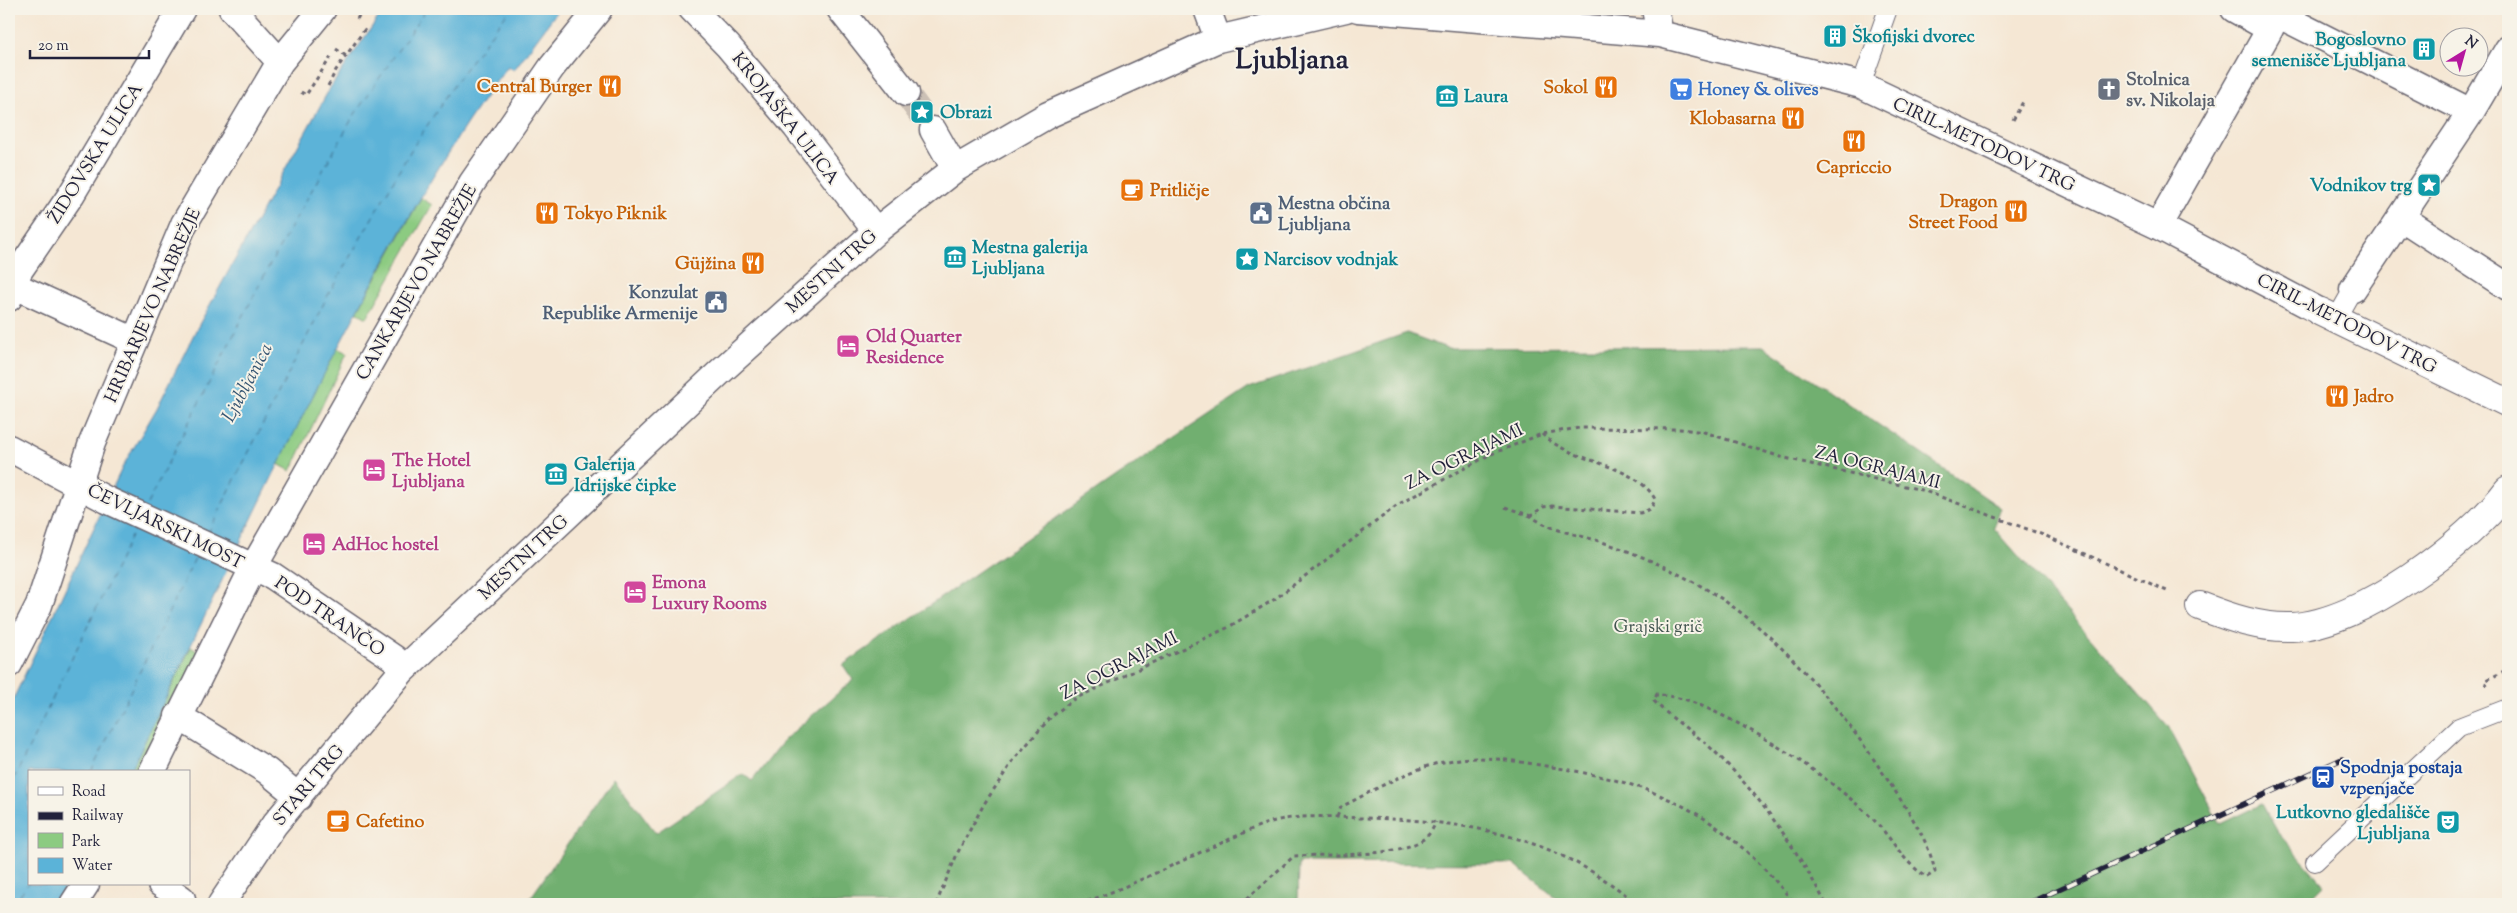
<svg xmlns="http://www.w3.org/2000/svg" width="2517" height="913" viewBox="0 0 2517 913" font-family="'Sorts Mill Goudy',serif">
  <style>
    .green { fill: #8ccb81; stroke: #57765e }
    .forest { fill: #71af6f; stroke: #4a6855 }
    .water { fill: #5bb3d8; stroke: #3e6a8a }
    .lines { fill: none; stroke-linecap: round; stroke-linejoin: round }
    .ferry { stroke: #365572; stroke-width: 1; stroke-dasharray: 6 5; stroke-linecap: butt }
    .pedestrian-tunnel { stroke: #cbc0b5; stroke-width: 26; stroke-dasharray: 26 13; stroke-linecap: butt }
    .service-casing { stroke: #6c6771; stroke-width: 20 }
    .pedestrian-casing { stroke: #6c6771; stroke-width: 29 }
    .minor-casing { stroke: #6c6771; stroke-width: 30 }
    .path { stroke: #6c6771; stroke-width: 3; stroke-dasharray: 4 4; stroke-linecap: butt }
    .service { stroke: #fff; stroke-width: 18 }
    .pedestrian { stroke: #fff; stroke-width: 26 }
    .minor { stroke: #fff; stroke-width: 28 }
    .rail-casing { stroke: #22223b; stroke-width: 5.5 }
    .rail { stroke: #f7f3e8; stroke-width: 4; stroke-dasharray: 11; stroke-linecap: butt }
    .labels { text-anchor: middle; stroke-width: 4; stroke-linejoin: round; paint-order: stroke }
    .culture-label { font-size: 18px; font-weight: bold; fill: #0d838f; stroke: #f7f3e8; text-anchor: start }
    .worship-label { font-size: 18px; font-weight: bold; fill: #5b616d; stroke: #f7f3e8; text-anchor: start }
    .food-label { font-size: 18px; font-weight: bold; fill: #c56008; stroke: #f7f3e8; text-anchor: end }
    .shop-label { font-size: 18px; font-weight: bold; fill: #366cbe; stroke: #f7f3e8; text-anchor: start }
    .street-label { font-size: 18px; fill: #22223b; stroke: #f7f3e8 }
    .service-label { font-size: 18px; font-weight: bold; fill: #4e5e75; stroke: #f7f3e8; text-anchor: start }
    .hotel-label { font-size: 18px; font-weight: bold; fill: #b23c85; stroke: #f7f3e8; text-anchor: start }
    .park-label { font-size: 18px; fill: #425550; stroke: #f7f3e8 }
    .transit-label { font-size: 18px; font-weight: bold; fill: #164399; stroke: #f7f3e8; text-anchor: start }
    .water-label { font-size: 19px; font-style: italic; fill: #365572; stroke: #f7f3e8 }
    .town-label { font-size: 28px; font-weight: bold; fill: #22223b; stroke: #f7f3e8 }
  </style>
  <rect width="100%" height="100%" fill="#f7f3e8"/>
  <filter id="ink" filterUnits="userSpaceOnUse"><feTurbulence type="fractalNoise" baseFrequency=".02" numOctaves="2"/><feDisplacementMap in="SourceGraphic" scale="10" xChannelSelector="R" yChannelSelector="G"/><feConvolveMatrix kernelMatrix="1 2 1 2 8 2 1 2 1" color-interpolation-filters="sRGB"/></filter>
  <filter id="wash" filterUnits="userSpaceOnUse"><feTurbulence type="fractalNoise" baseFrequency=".0096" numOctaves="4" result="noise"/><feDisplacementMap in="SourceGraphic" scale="20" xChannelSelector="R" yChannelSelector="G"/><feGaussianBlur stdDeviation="1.12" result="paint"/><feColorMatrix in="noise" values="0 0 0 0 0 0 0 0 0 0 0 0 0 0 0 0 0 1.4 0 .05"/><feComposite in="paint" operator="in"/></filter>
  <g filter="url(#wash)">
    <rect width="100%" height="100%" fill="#f5e7d4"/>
    <path class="green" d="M421,198L432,205L367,318L357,312Z
      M337,348L347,353L291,471L278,464Z
      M191,647L200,653L143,772H130Z"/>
    <path class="forest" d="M1407,333L1447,348L1763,346L2001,508L1994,528L2168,726L2220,824L2262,804L2279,834L2324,885L2305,904H1564L1513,864L1299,863L1298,904H534L529,900L614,777L656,833L743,774L752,781L785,739L853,680L843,665L1117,476L1249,388Z"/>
    <path class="water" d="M384,9H559L514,70L508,66C453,137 409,217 366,295C281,451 208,612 130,772H29V884H67L55,904H9V708L123,466L157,408L196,330L330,88Z"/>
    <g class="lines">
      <path class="ferry" d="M147,504L268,268L353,117L426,9
        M208,533L327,297L411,150L462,73L510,9
        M91,772L197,554
        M9,789L135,528
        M14,904L29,882"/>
    </g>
  </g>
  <g filter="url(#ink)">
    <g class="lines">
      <path class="pedestrian-tunnel" d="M906,93L933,130"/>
      <g class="service-casing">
        <path id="service" d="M1861,85L1888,9
          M2336,319L2353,289
          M2315,862L2459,727L2508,708"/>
      </g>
      <g class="pedestrian-casing">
        <path id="pedestrian" d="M232,9L280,62
          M692,9L728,46L796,127L876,231
          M840,9L906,93
          M1207,9L1218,39
          M1358,9L1660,34L1861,85L2158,226L2321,312
          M1655,9L1660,34
          M2234,9L2270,29L2277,14L2471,112
          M933,130L955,169
          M2402,218L2508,287
          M2158,226L2270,29
          M13,285L135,341
          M2353,289L2471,112L2508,49
          M9,298L19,271L71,195L182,9
          M9,448L107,500L273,576L395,659L402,671
          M9,664L39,605L92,443L184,224L280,62L323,9
          M178,716L267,771L299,797
          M152,772L253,568L472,183L552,67L599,9
          M161,884L182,899
          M73,904L86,884
          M221,904L274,825L402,671L721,371L876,231L955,169L1048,115L1218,39L1346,9"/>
      </g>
      <g class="minor-casing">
        <path id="minor" d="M2321,312L2508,403
          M2200,606C2231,618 2259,628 2292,627C2359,625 2469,543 2508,490"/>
      </g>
      <path class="path" d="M357,19L363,9
        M336,49L346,56
        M328,86L336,70L367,26
        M301,92L306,95L331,57
        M2013,120L2024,100
        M1542,434C1571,463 1635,463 1655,499C1652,509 1649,510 1640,513L1552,506L1543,507L1531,516C1552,532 1579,534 1605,543C1633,552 1662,565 1688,579C1773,622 1842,710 1893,788C1910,814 1929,841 1935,872L1927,877C1903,863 1892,838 1873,819C1828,775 1746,722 1687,700C1677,697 1666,696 1657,694L1654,701C1672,720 1694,732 1713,750C1760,795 1796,848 1826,904
        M1505,507L1531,516
        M2487,686L2485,681L2508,669
        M1337,817L1341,807C1375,790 1410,768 1448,761C1480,754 1514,761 1546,766C1661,784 1721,813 1795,904
        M936,904L958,852L984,804L1015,758L1051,717L1074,699L1227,628L1275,599L1399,504L1489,455L1542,434L1579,428L1680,429L1704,432L1781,457L1922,490L2046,536L2169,592
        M1080,904C1125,888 1169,867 1212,847C1232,839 1251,828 1271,822C1299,814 1333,817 1362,818C1466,820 1555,835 1637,904
        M1241,904L1294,856C1328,854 1394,858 1422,840C1429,836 1433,829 1436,822"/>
      <use href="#service" class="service"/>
      <use href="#pedestrian" class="pedestrian"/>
      <use href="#minor" class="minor"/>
      <g class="rail-casing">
        <path id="rail" d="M2027,904L2342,759"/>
      </g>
      <use href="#rail" class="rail"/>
    </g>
  </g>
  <defs>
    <g id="building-square" transform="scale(1.25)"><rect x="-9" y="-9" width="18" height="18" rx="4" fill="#0f9aa8" stroke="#f7f3e8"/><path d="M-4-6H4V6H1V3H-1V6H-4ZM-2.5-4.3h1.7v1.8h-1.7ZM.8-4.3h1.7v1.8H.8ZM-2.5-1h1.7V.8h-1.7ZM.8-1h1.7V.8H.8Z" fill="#fff"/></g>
    <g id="restaurant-square" transform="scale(1.25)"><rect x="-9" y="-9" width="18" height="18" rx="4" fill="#e8710a" stroke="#f7f3e8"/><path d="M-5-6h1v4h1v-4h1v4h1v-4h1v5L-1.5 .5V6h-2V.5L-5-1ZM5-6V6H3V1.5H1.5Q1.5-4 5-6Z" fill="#fff"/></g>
    <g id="supermarket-square" transform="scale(1.25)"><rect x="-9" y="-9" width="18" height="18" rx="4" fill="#3f7fe0" stroke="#f7f3e8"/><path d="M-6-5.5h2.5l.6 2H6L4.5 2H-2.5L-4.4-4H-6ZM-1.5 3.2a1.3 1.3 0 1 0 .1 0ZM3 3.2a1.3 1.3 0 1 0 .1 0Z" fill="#fff"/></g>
    <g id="church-square" transform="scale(1.25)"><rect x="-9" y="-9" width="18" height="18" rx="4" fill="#6b7280" stroke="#f7f3e8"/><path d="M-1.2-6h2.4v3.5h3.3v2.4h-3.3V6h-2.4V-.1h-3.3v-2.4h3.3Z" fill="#fff"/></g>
    <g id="museum-square" transform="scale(1.25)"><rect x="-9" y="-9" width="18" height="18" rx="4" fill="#0f9aa8" stroke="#f7f3e8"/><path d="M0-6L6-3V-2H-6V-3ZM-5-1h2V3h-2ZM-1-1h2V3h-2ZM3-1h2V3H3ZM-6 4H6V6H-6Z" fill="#fff"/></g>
    <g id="sight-square" transform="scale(1.25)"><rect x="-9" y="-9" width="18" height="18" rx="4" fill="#0f9aa8" stroke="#f7f3e8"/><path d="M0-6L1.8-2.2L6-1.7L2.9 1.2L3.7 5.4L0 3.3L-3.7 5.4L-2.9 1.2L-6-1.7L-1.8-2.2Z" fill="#fff"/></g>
    <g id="cafe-square" transform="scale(1.25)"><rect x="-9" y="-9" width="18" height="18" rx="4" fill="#e8710a" stroke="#f7f3e8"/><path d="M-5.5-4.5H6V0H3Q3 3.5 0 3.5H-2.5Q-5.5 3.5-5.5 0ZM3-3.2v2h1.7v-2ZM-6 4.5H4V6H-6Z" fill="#fff"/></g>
    <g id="civic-square" transform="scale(1.25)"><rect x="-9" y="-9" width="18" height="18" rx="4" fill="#5c6f8a" stroke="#f7f3e8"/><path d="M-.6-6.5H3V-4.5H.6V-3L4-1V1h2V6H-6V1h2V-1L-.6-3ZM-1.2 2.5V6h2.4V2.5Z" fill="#fff"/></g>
    <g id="hotel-square" transform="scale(1.25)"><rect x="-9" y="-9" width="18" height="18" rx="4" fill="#d1479c" stroke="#f7f3e8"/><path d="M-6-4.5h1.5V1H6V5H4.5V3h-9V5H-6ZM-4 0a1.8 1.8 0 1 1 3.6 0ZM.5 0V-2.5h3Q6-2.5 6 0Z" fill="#fff"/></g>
    <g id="station-square" transform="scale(1.25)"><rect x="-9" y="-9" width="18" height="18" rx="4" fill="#1a4fb4" stroke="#f7f3e8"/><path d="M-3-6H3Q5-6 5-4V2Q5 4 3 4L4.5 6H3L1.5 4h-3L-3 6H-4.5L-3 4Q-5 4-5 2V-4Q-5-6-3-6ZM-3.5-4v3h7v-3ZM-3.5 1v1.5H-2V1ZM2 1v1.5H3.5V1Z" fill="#fff"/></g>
    <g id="theatre-square" transform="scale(1.25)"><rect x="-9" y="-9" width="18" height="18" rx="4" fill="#0f9aa8" stroke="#f7f3e8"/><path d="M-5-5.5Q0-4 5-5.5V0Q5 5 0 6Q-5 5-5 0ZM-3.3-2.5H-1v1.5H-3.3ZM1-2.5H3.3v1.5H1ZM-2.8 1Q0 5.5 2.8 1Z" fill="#fff"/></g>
  </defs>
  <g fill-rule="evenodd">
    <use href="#building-square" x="1835" y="36"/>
    <use href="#building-square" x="2424" y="49"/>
    <use href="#restaurant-square" x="610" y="86"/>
    <use href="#restaurant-square" x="1606" y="87"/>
    <use href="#supermarket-square" x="1681" y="89"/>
    <use href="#church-square" x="2109" y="89"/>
    <use href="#museum-square" x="1447" y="96"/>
    <use href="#sight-square" x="922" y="112"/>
    <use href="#restaurant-square" x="1793" y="118"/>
    <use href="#restaurant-square" x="1854" y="141"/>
    <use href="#sight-square" x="2429" y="185"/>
    <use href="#cafe-square" x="1132" y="190"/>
    <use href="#restaurant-square" x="2016" y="211"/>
    <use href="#restaurant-square" x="547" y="213"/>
    <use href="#civic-square" x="1261" y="213"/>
    <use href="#museum-square" x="955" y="257"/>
    <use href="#sight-square" x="1247" y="259"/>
    <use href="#restaurant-square" x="753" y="263"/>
    <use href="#civic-square" x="716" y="302"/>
    <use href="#hotel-square" x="848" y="346"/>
    <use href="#restaurant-square" x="2337" y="396"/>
    <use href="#hotel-square" x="374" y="470"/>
    <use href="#museum-square" x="556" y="474"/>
    <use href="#hotel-square" x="314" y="544"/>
    <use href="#hotel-square" x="635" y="592"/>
    <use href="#station-square" x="2323" y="777"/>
    <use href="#cafe-square" x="338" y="821"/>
    <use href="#theatre-square" x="2448" y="822"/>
  </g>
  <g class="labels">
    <g class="culture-label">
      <text x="1852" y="42">Škofijski dvorec</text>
      <text x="2406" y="45" text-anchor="end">Bogoslovno<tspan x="2406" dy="21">semenišče Ljubljana</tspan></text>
      <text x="1464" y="102">Laura</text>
      <text x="940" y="118">Obrazi</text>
      <text x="2412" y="191" text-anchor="end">Vodnikov trg</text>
      <text x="972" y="253">Mestna galerija<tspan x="972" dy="21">Ljubljana</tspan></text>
      <text x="1264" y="265">Narcisov vodnjak</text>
      <text x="574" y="470">Galerija<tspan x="574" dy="21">Idrijske čipke</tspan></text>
      <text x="2430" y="818" text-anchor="end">Lutkovno gledališče<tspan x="2430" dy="21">Ljubljana</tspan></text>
    </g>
    <g class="worship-label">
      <text x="2126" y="85">Stolnica<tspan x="2126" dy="21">sv. Nikolaja</tspan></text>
    </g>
    <g class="food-label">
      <text x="592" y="92">Central Burger</text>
      <text x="1588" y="93">Sokol</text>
      <text x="1776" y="124">Klobasarna</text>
      <text x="1854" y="173" text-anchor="middle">Capriccio</text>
      <text x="1150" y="196" text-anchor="start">Pritličje</text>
      <text x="1998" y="207">Dragon<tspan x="1998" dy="21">Street Food</tspan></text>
      <text x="564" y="219" text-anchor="start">Tokyo Piknik</text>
      <text x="736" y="269">Güjžina</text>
      <text x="2354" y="402" text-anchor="start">Jadro</text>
      <text x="356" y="827" text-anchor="start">Cafetino</text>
    </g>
    <g class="shop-label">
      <text x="1698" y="95">Honey &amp; olives</text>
    </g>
    <g class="street-label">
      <text transform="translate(786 118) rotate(52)" y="6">KROJAŠKA ULICA</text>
      <text transform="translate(1984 144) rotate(25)" y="6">CIRIL-METODOV TRG</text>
      <text transform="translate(95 153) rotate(-58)" y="6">ŽIDOVSKA ULICA</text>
      <text transform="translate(831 271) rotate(-42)" y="6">MESTNI TRG</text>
      <text transform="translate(416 282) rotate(-60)" y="6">CANKARJEVO NABREŽJE</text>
      <text transform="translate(152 305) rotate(-66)" y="6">HRIBARJEVO NABREŽJE</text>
      <text transform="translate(2347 323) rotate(27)" y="6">CIRIL-METODOV TRG</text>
      <text transform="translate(1464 456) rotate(-26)" y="6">ZA OGRAJAMI</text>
      <text transform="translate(1878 467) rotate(14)" y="6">ZA OGRAJAMI</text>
      <text transform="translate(166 526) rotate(26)" y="6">ČEVLJARSKI MOST</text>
      <text transform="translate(523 557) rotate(-43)" y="6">MESTNI TRG</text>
      <text transform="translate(330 616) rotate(34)" y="6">POD TRANČO</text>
      <text transform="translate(1119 665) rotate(-27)" y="6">ZA OGRAJAMI</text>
      <text transform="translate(308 785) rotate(-50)" y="6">STARI TRG</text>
    </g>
    <g class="service-label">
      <text x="1278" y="209">Mestna občina<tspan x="1278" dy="21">Ljubljana</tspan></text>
      <text x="698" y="298" text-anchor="end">Konzulat<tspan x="698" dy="21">Republike Armenije</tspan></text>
    </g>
    <g class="hotel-label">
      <text x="866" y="342">Old Quarter<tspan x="866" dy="21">Residence</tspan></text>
      <text x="392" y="466">The Hotel<tspan x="392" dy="21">Ljubljana</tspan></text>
      <text x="332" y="550">AdHoc hostel</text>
      <text x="652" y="588">Emona<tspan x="652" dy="21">Luxury Rooms</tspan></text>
    </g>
    <g class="park-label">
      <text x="1658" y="632">Grajski grič</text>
    </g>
    <g class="transit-label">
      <text x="2340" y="773">Spodnja postaja<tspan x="2340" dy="21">vzpenjače</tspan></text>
    </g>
    <g class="water-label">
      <text transform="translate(246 382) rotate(-62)" y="7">Ljubljanica</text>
    </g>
    <g class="town-label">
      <text x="1292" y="68">Ljubljana</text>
    </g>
  </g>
  <rect width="2517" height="913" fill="none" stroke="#f7f3e8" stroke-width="30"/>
  <rect x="28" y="770" width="162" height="115" fill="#f7f3e8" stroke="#a29fa3"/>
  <rect x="38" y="787" width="25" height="8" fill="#ffffff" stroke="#a29fa3"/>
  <text x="72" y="796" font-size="15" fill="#22223b">Road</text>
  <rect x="38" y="812" width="25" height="8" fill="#22223b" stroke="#a29fa3"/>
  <text x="72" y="820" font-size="15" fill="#22223b">Railway</text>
  <rect x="38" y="833" width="25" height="15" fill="#8ccb81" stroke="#a29fa3"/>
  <text x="72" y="846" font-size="15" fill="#22223b">Park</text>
  <rect x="38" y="858" width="25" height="15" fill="#5bb3d8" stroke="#a29fa3"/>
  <text x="72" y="870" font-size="15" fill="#22223b">Water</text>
  <g transform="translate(2464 52) rotate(37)"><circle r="24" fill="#f7f3e8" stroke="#a29fa3"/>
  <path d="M0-4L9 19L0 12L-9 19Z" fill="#b5179e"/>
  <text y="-8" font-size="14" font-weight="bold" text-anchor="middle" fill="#22223b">N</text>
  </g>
  <path d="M30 50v8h119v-8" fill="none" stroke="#22223b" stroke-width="2.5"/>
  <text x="38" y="50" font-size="15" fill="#22223b" stroke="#f7f3e8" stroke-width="4" paint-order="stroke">20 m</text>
</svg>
